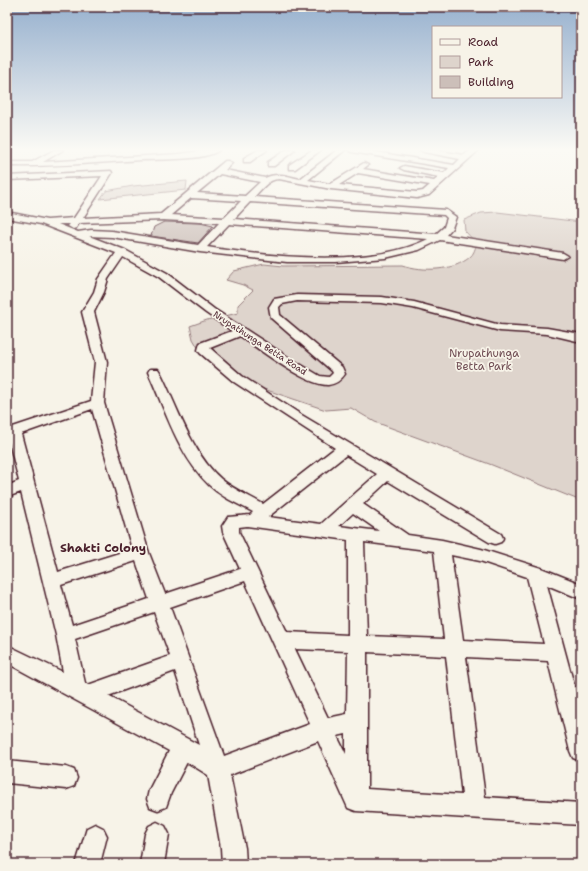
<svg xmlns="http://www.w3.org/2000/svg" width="588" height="871" viewBox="0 0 588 871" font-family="'Shantell Sans',sans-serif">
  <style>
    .green { fill: #ded4cc; stroke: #947a7c }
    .building { fill: #ccbfb9; stroke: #4a1f2b }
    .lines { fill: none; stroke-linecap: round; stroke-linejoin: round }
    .minor-casing { stroke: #4a1f2b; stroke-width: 3 }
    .minor { fill: #f7f3e8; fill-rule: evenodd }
    .labels { text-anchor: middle; stroke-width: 3.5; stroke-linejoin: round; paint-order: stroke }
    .far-street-label { font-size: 9px; fill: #4a1f2b; stroke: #f7f3e8 }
    .park-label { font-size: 11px; fill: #6f4c53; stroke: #f7f3e8 }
    .neighbourhood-label { font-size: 12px; font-weight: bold; fill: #4a1f2b; stroke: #f7f3e8 }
  </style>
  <rect width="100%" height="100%" fill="#f7f3e8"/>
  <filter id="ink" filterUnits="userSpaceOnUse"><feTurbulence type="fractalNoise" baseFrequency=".025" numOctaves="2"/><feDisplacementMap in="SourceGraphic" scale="8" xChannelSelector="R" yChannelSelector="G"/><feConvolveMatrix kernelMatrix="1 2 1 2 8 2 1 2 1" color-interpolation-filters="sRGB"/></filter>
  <g filter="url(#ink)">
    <path class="green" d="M187,181L186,190L100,199L106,191L133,186Z
      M497,212L581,222V501L492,465L375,422L351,408L326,410L237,380L204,358L193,339L190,326L207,320L238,313V305L253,290L243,285L226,280L234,271L264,264L283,266L403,265C423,272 454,271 470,257C474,254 475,248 477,244L465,231L464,220L481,213Z"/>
    <path class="building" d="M164,222L200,223L213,226L198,243L151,236L154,227Z"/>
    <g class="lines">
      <g class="minor-casing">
        <path id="minor" d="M54,150H63L43,162L179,154L208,150H219C206,161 159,159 141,160C96,163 52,167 7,166V162H32Z
          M258,150H267L250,162H244V158Z
          M286,150H295L274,166H268V162Z
          M312,150H321L295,169H289V165Z
          M337,150H345L308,180L330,184L364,163L368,165L363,169L434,181L439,177L404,170L400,168L404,166L444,173L449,168L352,152L348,150H364L454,165L460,159L424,152L420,150H435L464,155L471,150H479L429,195L417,198L331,189L279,179C268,179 261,190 254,197L446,210L456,217L452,228L446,235L563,253L568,256L563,259L440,240L419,250L385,258L336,262H287L200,252L112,237L89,236L125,250L167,273L214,309L288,357L320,376L329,377L333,373L332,371L271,318L269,307L274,299L297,295L382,297L414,302L500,325L547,328L581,334V342L547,334L500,331L413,308L382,303L297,301L282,304L279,307L280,315L342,367L345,374C341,380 336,384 328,385C306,386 259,349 240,336L210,348L242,376L300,414L501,534L503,538L501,542L495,544L489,542L388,481L363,504L408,535L442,540L481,549L541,568L581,584V599L547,585L581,711V761L573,758L570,751L548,661L466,657L485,797L581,803V825L356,811L348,808L318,741L230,775L245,848L246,864H222L221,848L208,775L187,762L171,793L166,807L158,810L150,807L147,799L149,790L169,751L7,663V645L63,672L56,635L21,492L7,497V486L19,481L8,438H7V429L91,401L95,362L82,312L94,292L98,279L116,253L41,224L7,218V212L47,220L74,218L102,176L7,180V176L111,171L112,173L83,218L161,214L225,161H228L232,163L225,170L265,178C276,172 288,176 300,179ZM358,173L430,185L423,191L417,192L339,185ZM220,174L260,182L245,196L197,193ZM191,198L241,201L224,218L171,215ZM250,202L444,215L447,218L444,227L436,234L234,219ZM163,220L219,223L198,245L112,231L91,230L78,232L58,224H70L68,226L73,229L76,228L79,223ZM229,224L428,239C371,268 270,257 207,247ZM123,257L159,277L206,313L232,331L200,343L198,350L200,353L234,382L335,448L263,504C249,496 233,489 221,479C192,454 177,406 160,372L158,369H150L148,372C165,409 178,455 209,485C221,497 238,504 253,512L250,515L228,517L222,526L223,532L240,569L165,594L149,553L104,403L107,362L94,312L104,292L108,279ZM92,409L132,549L58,572L21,434ZM346,455L377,474L321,524L268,517ZM353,513L379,531L339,526ZM247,526L348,540V635L287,632L239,532V527ZM364,542L434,551L444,639L367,636ZM451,555L480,561L527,577L544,644L463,640ZM136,561L149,599L72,625L61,585ZM245,581L310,724L224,756L170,607ZM154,612L170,656L88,685L85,683L75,639ZM295,649L348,651L347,714L328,718ZM367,652L446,656L462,795L367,789ZM175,671L199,745L108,696ZM346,734V754L337,736Z
          M7,761L66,767L74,770L77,778L74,786L66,789L7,783Z
          M157,822L165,826L169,834L164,864H140L145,834L149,826Z
          M95,824L103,828L107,836L100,864H76L87,828Z"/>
      </g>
      <use href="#minor" class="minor"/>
    </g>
  </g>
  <linearGradient id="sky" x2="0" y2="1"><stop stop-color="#96b0ce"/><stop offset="0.55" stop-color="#fbfaf5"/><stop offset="1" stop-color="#fbfaf5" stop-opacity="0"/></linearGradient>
  <rect width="588" height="272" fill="url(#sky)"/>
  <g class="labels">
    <g class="far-street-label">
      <text transform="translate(260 343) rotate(33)" y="3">Nrupathunga Betta Road</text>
    </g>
    <g class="park-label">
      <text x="484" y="357">Nrupathunga<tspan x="484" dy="13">Betta Park</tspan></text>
    </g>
    <g class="neighbourhood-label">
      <text x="103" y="552">Shakti Colony</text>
    </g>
  </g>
  <rect width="588" height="871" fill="none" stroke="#f7f3e8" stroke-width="24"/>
  <rect x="12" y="12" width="564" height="847" fill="none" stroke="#4a1f2b" stroke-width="1.5" filter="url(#ink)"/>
  <rect x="432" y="26" width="130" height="72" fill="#f7f3e8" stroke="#b29e9c"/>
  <rect x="440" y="39" width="20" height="6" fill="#f7f3e8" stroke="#b29e9c"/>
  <text x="468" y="46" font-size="12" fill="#4a1f2b">Road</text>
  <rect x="440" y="56" width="20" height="12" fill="#ded4cc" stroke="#b29e9c"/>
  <text x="468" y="66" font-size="12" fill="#4a1f2b">Park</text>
  <rect x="440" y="76" width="20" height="12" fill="#ccbfb9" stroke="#b29e9c"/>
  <text x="468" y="86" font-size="12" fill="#4a1f2b">Building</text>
</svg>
